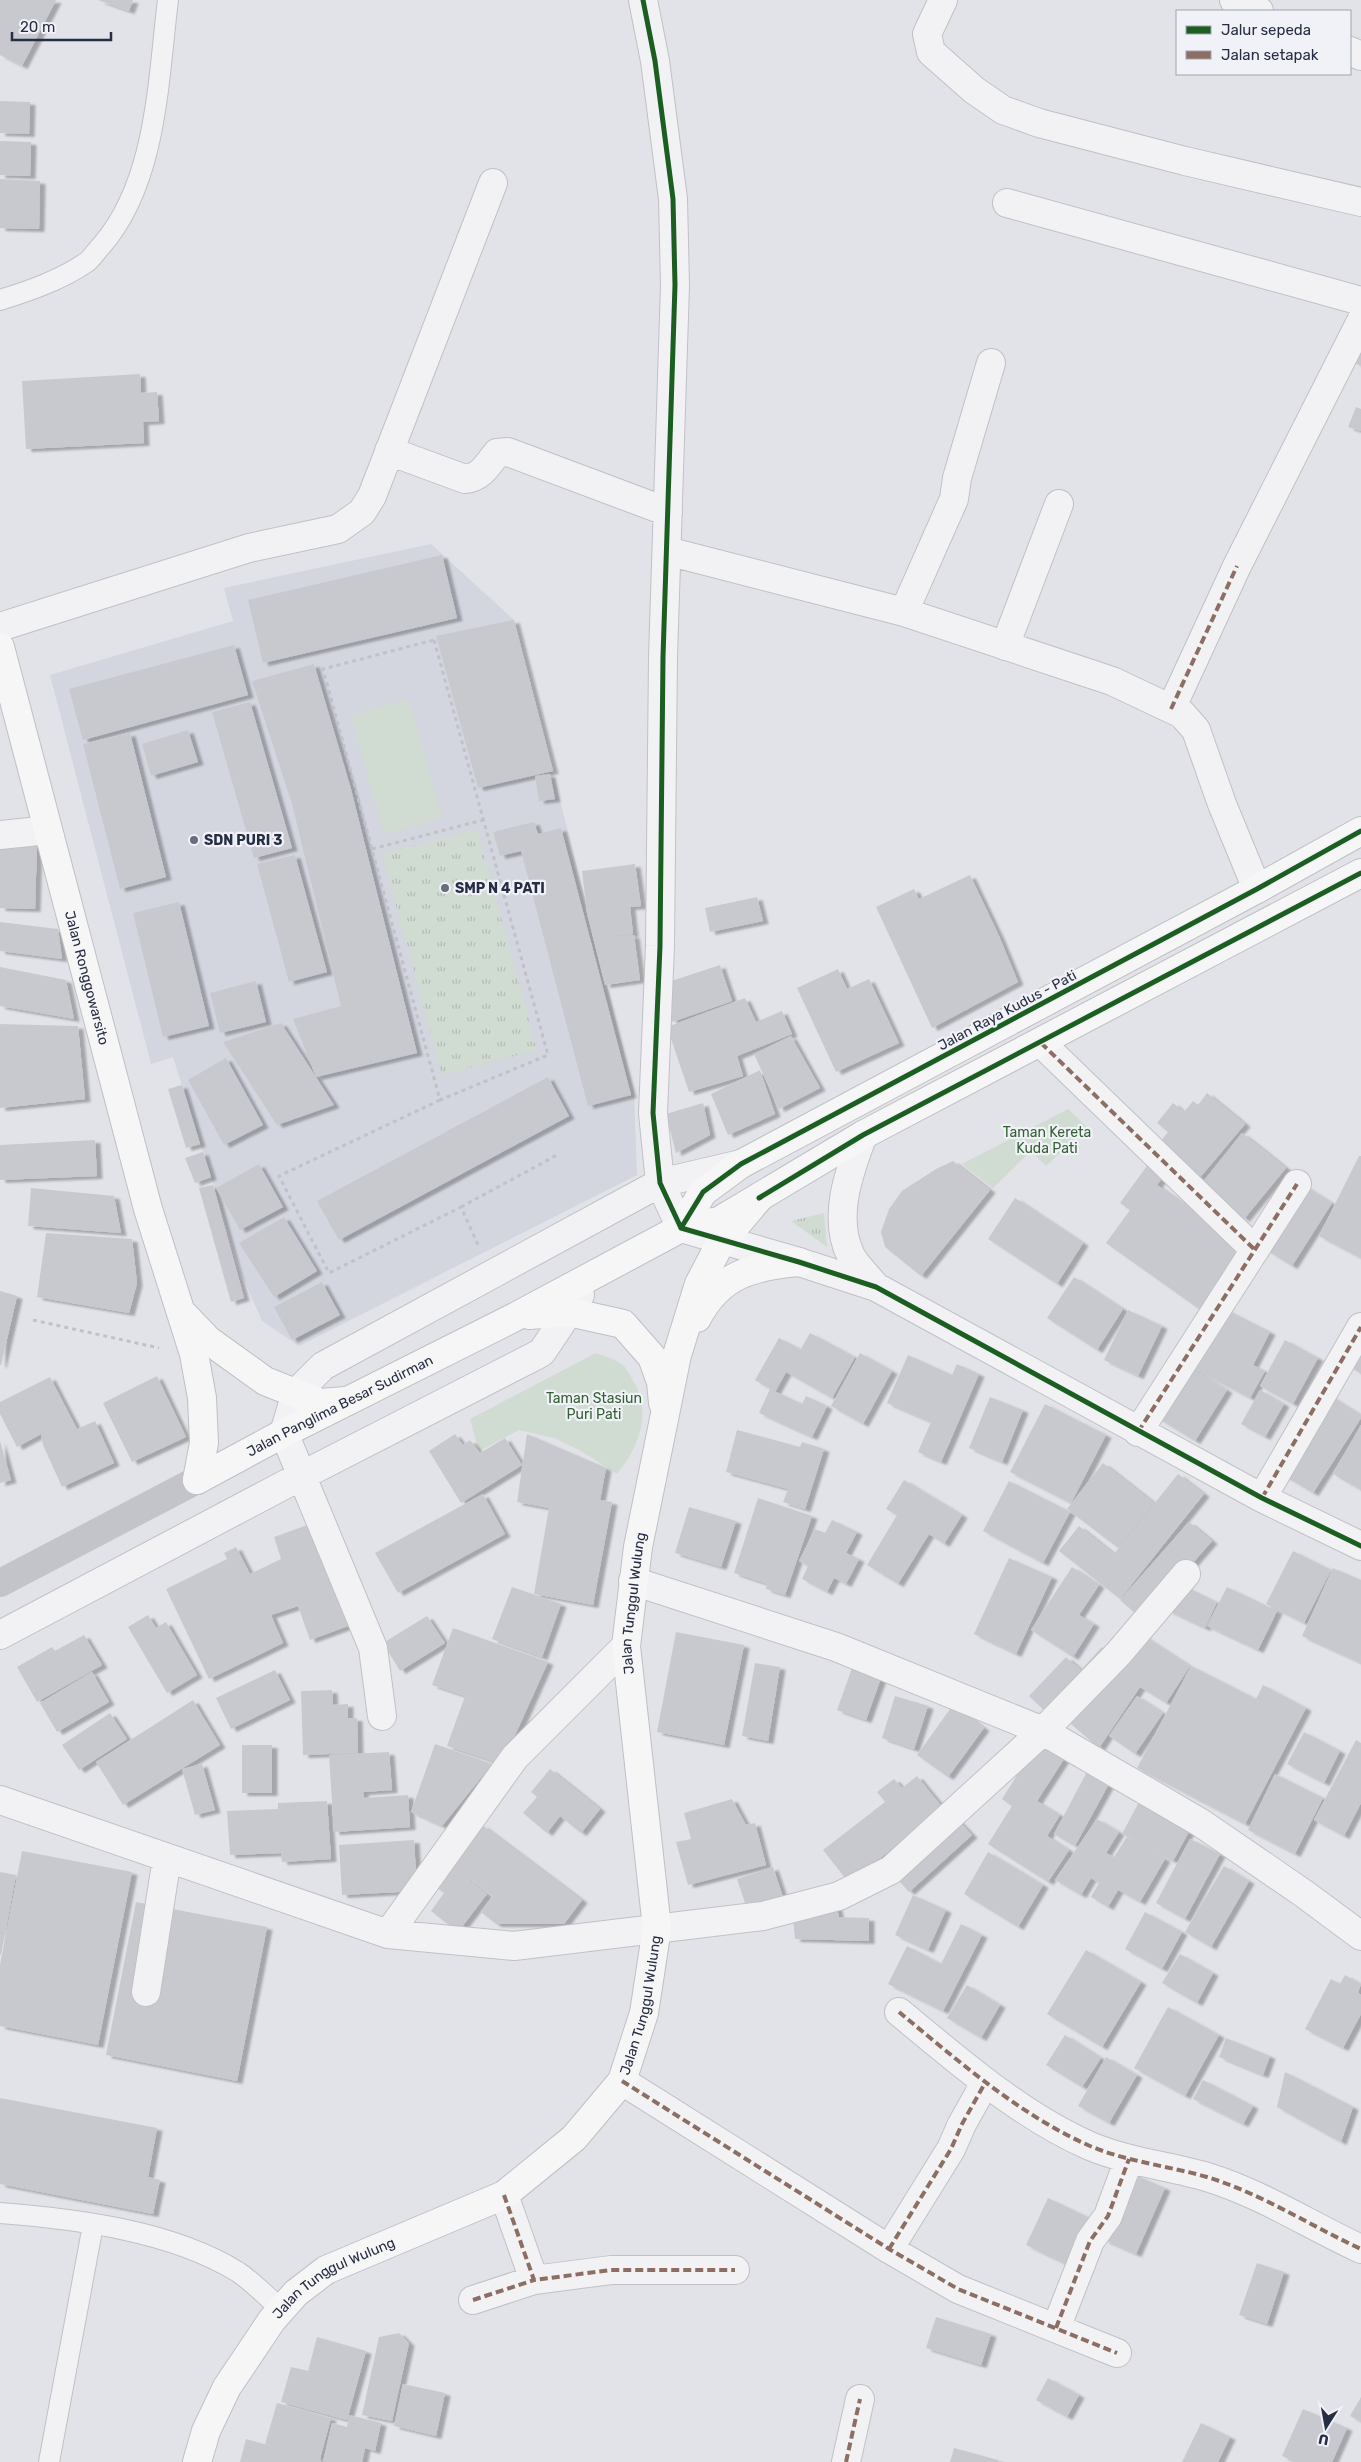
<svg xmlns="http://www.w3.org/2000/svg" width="1361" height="2462" viewBox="0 0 1361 2462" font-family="Rubik,sans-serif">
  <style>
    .built { fill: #d3d6df }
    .grass { fill: url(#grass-tufts) }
    .park { fill: #d0dbd2 }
    .building { fill: #c8c9cf; filter: url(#shadow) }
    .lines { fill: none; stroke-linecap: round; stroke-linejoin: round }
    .lane-casing { stroke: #c0c1c6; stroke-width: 22 }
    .street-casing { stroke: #c0c1c6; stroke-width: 30 }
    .primary-casing { stroke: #bec0c6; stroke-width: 30 }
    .path { stroke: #c1c2c8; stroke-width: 3; stroke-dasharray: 4 4; stroke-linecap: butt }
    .lane { stroke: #f2f2f4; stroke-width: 20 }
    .street { stroke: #f2f2f4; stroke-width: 28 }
    .secondary { stroke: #c3c4ca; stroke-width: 28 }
    .primary { stroke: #f6f6f7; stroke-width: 28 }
    .quiet { stroke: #8d6e63; stroke-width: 4; stroke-dasharray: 8 4; stroke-linecap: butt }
    .cycleway-casing { stroke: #f0f2f8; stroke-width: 8 }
    .cycleway { stroke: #1b5e20; stroke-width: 5 }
    .poi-dot { fill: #686d7d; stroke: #f0f2f8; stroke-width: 2 }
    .labels { text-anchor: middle; stroke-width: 4.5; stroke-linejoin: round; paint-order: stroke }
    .poi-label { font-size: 14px; font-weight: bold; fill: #272d43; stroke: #f0f2f8; text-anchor: start }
    .street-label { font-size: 14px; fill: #272d43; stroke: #f0f2f8 }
    .park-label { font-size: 14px; fill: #346133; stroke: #f0f2f8 }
  </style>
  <defs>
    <pattern id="grass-tufts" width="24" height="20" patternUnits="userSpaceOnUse" patternTransform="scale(1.25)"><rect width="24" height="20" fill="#d0dbd2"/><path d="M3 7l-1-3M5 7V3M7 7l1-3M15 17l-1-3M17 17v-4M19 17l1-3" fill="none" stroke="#b3bcb6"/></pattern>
    <filter id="shadow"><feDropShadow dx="5.5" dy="3" stdDeviation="1" flood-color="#0004"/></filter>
  </defs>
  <rect width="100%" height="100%" fill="#e2e3e8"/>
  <path class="built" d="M431,544L514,620L634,1091L637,1175L299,1346L262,1321L242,1275L173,1057L151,1064L50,675L233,621L224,588Z"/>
  <path class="grass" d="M477,829L537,1050L442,1075L382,854Z
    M824,1213L827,1247L791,1221Z"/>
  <path class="park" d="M409,699L442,818L384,834L351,715Z
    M1068,1109L1087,1127L1046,1166L1031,1151L993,1188L962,1164Z
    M596,1353C605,1356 617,1360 624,1366C627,1369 630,1375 632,1379C653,1411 639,1447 617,1474L581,1451L554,1438L519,1430L479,1451L470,1419Z"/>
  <path class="building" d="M0,0H56L22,66L0,55Z
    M98,0H133L129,11Z
    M0,101L30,102L29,134L0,133Z
    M0,141L31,142L30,176L0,175Z
    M0,179L40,181L39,229L0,228Z
    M1361,349V366L1355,363Z
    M140,374L141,393L157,392L159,421L143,422L144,443L26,449L22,381Z
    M1356,407L1361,409V431L1348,427Z
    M442,555L457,618L263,663L248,600Z
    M514,620L553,771L478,788L436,636Z
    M234,645L248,695L83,740L69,689Z
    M314,664L351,789L417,1053L316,1077L293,1019L341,1006L292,804L252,681Z
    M250,702L292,848L254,858L212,712Z
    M188,730L198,762L151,776L142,744Z
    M130,733L166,877L120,889L83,744Z
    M550,774L555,799L539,801L535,776Z
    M534,822L538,834L561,828L631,1095L588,1106L521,851L500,856L493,832Z
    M0,843L37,844L35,909L0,908Z
    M295,855L327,972L289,982L257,864Z
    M635,864L641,906L630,907L633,934L608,936L634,935L640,980L605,985L587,913L582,871Z
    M970,875L999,936L1018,982L932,1028L876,907L914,889L919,899Z
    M757,897L763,921L710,932L705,908Z
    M179,902L209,1026L163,1037L133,913Z
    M0,922L58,929L62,959L0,951Z
    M720,965L732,1001L672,1022L659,985Z
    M0,967L66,980L74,1019L0,1006Z
    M838,969L847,989L869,979L899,1043L836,1072L797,988Z
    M256,981L266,1022L220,1033L210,993Z
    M745,998L756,1022L782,1011L792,1034L737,1056L743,1076L689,1092L667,1027Z
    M281,1023L334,1105L277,1125L223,1042Z
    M0,1024L78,1026L85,1099L0,1108Z
    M791,1036L820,1088L779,1109L754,1054Z
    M226,1058L263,1125L224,1145L188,1080Z
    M760,1070L775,1114L728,1135L711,1094Z
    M548,1077L569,1116L339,1240L317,1201Z
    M182,1085L200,1144L186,1148L168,1089Z
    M1207,1093L1245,1124L1197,1181L1156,1147L1168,1132L1157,1123L1173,1103L1184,1112L1193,1101L1198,1105Z
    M703,1103L710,1135L676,1153L666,1114Z
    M1242,1133L1286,1168L1244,1219L1203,1182Z
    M95,1140L97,1176L0,1180V1145Z
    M203,1152L211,1177L195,1183L185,1158Z
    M1359,1156H1361V1258L1319,1236Z
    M953,1161L990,1190L921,1276L885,1247L881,1232L889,1209L902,1191L936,1169Z
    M1149,1163L1165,1174L1157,1185L1243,1246L1199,1309L1106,1243L1130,1210L1120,1203Z
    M259,1164L283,1207L240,1230L216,1188Z
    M1300,1183L1332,1203L1292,1266L1260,1246Z
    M213,1185L244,1298L231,1302L199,1188Z
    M31,1188L114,1196L121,1233L28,1226Z
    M1015,1198L1083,1243L1057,1284L988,1239Z
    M284,1217L317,1271L274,1297L239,1243Z
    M46,1233L132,1239L137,1283L129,1313L37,1297Z
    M1074,1277L1123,1309L1097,1350L1047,1318Z
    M322,1282L340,1315L292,1340L274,1307Z
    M0,1291L17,1296L1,1365H0Z
    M1223,1308L1270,1332L1253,1365L1265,1371L1250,1398L1185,1364Z
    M1128,1310L1162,1326L1138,1376L1104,1360Z
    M1361,1329V1374L1342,1361Z
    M810,1333L855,1357L832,1398L786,1372L775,1392L755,1380L779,1338L800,1349L798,1354Z
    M1285,1340L1318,1358L1293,1404L1260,1386Z
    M860,1353L892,1371L863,1424L831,1406Z
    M908,1355L952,1375L957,1364L979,1374L941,1462L918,1452L931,1422L887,1403Z
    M1183,1363L1227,1390L1195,1441L1151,1414Z
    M157,1376L186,1437L132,1462L103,1403Z
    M50,1377L77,1429L95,1421L114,1463L62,1487L43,1445L41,1434L17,1447L0,1414V1402Z
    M770,1389L802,1404L806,1396L827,1406L812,1437L759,1413Z
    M1260,1390L1284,1404L1265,1437L1241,1424Z
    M1327,1394L1361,1415V1418L1313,1493L1278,1472Z
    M990,1397L1023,1410L1002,1462L969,1448Z
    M1045,1404L1106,1435L1071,1503L1010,1472Z
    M1361,1425V1490L1333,1474Z
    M737,1430L800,1447L802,1442L824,1449L805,1509L783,1502L788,1489L726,1472Z
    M455,1434L463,1445L470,1440L480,1453L505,1438L522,1465L461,1503L429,1451Z
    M527,1434L606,1468L600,1500L612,1502L593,1605L534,1594L549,1508L517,1502Z
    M0,1441L11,1480L0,1483Z
    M1103,1463L1154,1503L1118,1548L1067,1509Z
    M1178,1474L1204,1494L1120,1599L1059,1551L1079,1526L1114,1554Z
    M904,1480L962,1515L944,1544L929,1534L898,1584L867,1565L897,1515L886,1509Z
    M1009,1481L1070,1512L1043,1563L983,1531Z
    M483,1494L505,1534L398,1593L375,1553Z
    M758,1498L812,1516L785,1595L766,1589L767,1584L734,1573Z
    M689,1507L736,1521L721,1567L675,1553Z
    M832,1520L857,1532L846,1553L859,1559L846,1584L834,1578L827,1592L802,1579L808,1566L799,1561L815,1529L825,1533Z
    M1189,1522L1212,1541L1143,1620L1120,1600Z
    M313,1523L348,1626L310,1640L298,1606L271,1615L283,1643L209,1679L166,1589L227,1559L224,1553L236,1547L250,1574L281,1559L274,1537Z
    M1293,1551L1331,1570L1304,1623L1266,1604Z
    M1009,1558L1052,1577L1016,1654L974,1634Z
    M1072,1567L1099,1585L1079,1615L1094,1624L1073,1657L1031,1630Z
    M1333,1568L1361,1580V1663L1302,1636Z
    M1180,1584L1217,1602L1205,1628L1167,1610Z
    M512,1587L561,1604L542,1657L492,1639Z
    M1227,1587L1277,1611L1258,1650L1207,1626Z
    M148,1615L156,1628L166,1622L197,1675L167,1693L128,1627Z
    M427,1616L445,1643L400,1671L383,1643Z
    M453,1628L548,1662L502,1764L447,1746L465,1696L432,1685Z
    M676,1632L744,1645L724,1745L657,1732Z
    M1139,1633L1190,1666L1166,1703L1140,1687L1099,1748L1064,1718Z
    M84,1635L102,1665L37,1702L17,1667L52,1647L55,1651Z
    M1102,1647L1111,1656L1052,1718L1029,1696L1066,1657L1081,1670Z
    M755,1663L780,1667L768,1741L742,1736Z
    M1191,1666L1256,1699L1263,1685L1306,1708L1245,1824L1137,1768Z
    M852,1668L881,1678L866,1720L837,1710Z
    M275,1670L290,1700L231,1729L216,1698Z
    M92,1672L109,1702L57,1732L40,1703Z
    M332,1690L333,1705L348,1704V1718H357L358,1753L303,1755L301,1691Z
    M895,1696L928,1706L914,1749L882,1738Z
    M1137,1696L1163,1713L1135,1754L1109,1736Z
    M193,1700L220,1745L123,1805L96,1762Z
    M953,1705L984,1728L948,1777L917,1755Z
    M110,1713L127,1739L79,1770L62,1745Z
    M1304,1732L1340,1751L1324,1783L1287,1764Z
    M1356,1740L1361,1743V1803L1344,1836L1314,1820Z
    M1038,1742L1064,1759L1037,1801L1060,1815L1047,1836L1069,1850L1048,1882L988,1844L1012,1806L1002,1799Z
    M435,1744L492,1764L442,1826L411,1812Z
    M242,1745H272V1793H242Z
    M389,1752L392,1790L363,1792L364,1798L408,1795L410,1827L334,1832L329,1755Z
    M202,1764L215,1810L195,1815L182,1769Z
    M1089,1768L1111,1780L1075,1846L1054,1834Z
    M550,1769L600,1809L581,1833L560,1816L547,1833L523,1813L537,1797L531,1792Z
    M1275,1774L1323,1798L1295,1854L1248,1830Z
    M917,1776L943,1808L849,1883L823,1850L885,1802L877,1792L894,1779L902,1788Z
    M1141,1798L1192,1826L1173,1861L1122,1834Z
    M732,1799L746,1825L755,1823L766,1865L688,1885L676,1842L691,1839L684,1813Z
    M327,1801L331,1859L282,1862L281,1853L230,1855L227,1811L278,1809V1803Z
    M954,1816L972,1835L909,1892L891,1872Z
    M1097,1819L1119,1832L1106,1853L1114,1857L1127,1837L1165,1859L1140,1902L1118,1890L1108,1907L1091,1897L1099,1883L1091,1878L1081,1895L1055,1880Z
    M482,1825L582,1900L564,1924H496L481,1912L493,1896L451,1866Z
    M1190,1839L1220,1854L1185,1919L1156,1903Z
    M414,1840L417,1891L342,1895L339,1845Z
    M22,1851L132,1872L98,2045L0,2026V1965Z
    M988,1852L1043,1885L1018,1927L964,1894Z
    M446,1863L487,1894L458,1932L431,1911L444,1893L431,1883Z
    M1224,1866L1249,1881L1211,1947L1185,1932Z
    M773,1867L783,1897L747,1909L737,1879Z
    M0,1872L16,1875L1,1955H0Z
    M913,1895L946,1910L928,1950L895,1935Z
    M835,1900L839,1917L869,1918V1941L795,1939L792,1909Z
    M136,1902L267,1927L237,2081L106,2055Z
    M1145,1912L1182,1932L1162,1969L1125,1949Z
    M961,1924L982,1935L943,2011L888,1984L907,1946L941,1964Z
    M1086,1950L1141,1982L1102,2047L1047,2014Z
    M1180,1954L1213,1973L1197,2003L1162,1983Z
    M1345,1975L1361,1984L1358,1993L1361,1995V2014L1343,2048L1305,2029L1331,1979L1340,1984Z
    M967,1985L1000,2005L981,2038L947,2018Z
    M1168,2007L1219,2035L1185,2096L1134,2068Z
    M1065,2035L1101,2058L1082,2087L1046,2065Z
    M1226,2038L1270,2056L1263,2075L1219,2057Z
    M1106,2057L1137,2075L1109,2123L1078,2106Z
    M1285,2072L1353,2107L1341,2142L1277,2107Z
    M1203,2080L1253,2106L1243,2124L1193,2099Z
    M0,2098L157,2128L148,2177L160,2180L153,2214L0,2184Z
    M1133,2174L1165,2188L1136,2254L1104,2240Z
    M1048,2198L1094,2220L1072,2267L1026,2245Z
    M1257,2263L1284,2272L1267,2324L1239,2315Z
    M936,2317L991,2334L981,2365L926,2348Z
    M399,2333L409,2343L392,2421L362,2415L379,2337Z
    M317,2337L366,2351L347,2420L281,2402L291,2367L308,2371Z
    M1048,2378L1079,2395L1067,2417L1036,2400Z
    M403,2384L445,2393L436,2436L394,2426Z
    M1361,2397V2422L1350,2416Z
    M277,2403L331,2418L320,2459L265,2444Z
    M1303,2409L1347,2428L1332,2462H1296L1282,2456Z
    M349,2415L381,2423L375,2451L365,2448L362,2462H323L332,2423L347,2427Z
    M1201,2423L1230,2437L1218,2462H1182Z
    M246,2439L321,2460L320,2462H240Z
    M954,2448L998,2460V2462H950Z"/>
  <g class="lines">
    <g class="lane-casing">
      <path id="lane" d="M0,300C29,291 61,280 87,262C92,258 97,250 102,245C157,181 158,80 168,0
        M0,2213C77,2219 172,2231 238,2272C253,2282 267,2297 281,2309
        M49,2462L93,2225"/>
    </g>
    <g class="street-casing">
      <path id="street" d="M643,0L655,61L673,199L675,285L663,657L660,946L653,1113L660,1183L681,1228L799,1262L876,1287L1262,1498L1361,1546
        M943,0L927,34L931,52L974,90L1003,110L1039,123L1185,161L1361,202
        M1234,0L1259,11
        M1350,51L1361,56
        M1007,203L1361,301
        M389,451L465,479C480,479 488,464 497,453L508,452L668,512
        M667,551L904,612L1112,681L1182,714L1196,730L1222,804L1257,889
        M904,612L954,499L957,478L991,363
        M0,627L249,548L338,529L362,512L372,496L493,183
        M1005,646L1059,504
        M1171,709L1237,566L1361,321
        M0,835L48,830
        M1041,1043L1255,1250
        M863,1135C849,1172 832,1218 851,1256C857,1267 868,1277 876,1287
        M1138,1432L1297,1184
        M1262,1498L1361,1327
        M633,1581L836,1647L1043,1731L1201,1823L1303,1893L1361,1936
        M0,1635L303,1475L535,1356L542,1352L580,1295
        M382,1716L373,1648L284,1433L296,1393L323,1366L660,1183L741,1164
        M0,1800L388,1934L514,1946L763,1916L839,1896L891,1870L1043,1731L1118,1654L1186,1574
        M388,1934L515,1757L626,1646
        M146,1992L167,1858
        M899,2012C957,2060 1021,2116 1090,2146C1128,2162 1169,2166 1207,2177C1262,2194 1309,2225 1361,2249
        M622,2081L889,2249L958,2289L1117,2353
        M504,2195L534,2280L611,2270H735
        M889,2249L951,2149L962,2124L985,2083
        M473,2300L534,2280
        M1056,2328L1090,2241L1108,2216L1129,2159
        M846,2462L860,2399"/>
    </g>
    <g class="primary-casing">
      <g id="primary">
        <path id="s1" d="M0,647L148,1209L194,1354L202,1398L204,1443L197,1480"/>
        <path d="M681,1228L703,1192L741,1164L1257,889L1361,831"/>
        <path d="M184,1315L208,1340L265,1381L320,1403L346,1401"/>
        <path d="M529,1315L569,1312L623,1324L652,1357L661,1382L663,1403"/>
        <path d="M697,1318C720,1274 753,1266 799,1262"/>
        <path id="s2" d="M197,1480L284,1433L513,1318L681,1228L719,1221L863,1135L1361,873"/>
        <path id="s3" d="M197,2462L206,2431L227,2387L272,2320L296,2293L326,2270L504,2195L574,2138L622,2081L644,2013L657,1928L626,1646L638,1547L677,1355L699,1284L720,1244L759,1198"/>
      </g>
    </g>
    <path class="path" d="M434,640L548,1055L440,1100L323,669Z
      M372,849L483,820
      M440,1100L279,1176L329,1273L461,1207L479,1247
      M461,1207L559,1154
      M33,1320L159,1348"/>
    <use href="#lane" class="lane"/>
    <use href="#street" class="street"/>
    <path class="secondary" d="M0,1583L197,1480"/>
    <use href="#primary" class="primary"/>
    <path class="quiet" d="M1171,709L1237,566
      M1041,1043L1255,1250
      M1138,1432L1297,1184
      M1262,1498L1361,1327
      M899,2012C957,2060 1021,2116 1090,2146C1128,2162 1169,2166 1207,2177C1262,2194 1309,2225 1361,2249
      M622,2081L889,2249L958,2289L1117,2353
      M504,2195L534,2280L611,2270H735
      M889,2249L951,2149L962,2124L985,2083
      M473,2300L534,2280
      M1056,2328L1090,2241L1108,2216L1129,2159
      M846,2462L860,2399"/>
    <g class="cycleway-casing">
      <path id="cycleway" d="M643,0L655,61L673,199L675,285L663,657L660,946L653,1113L660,1183L681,1228L799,1262L876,1287L1262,1498L1361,1546
        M759,1198L863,1135L1361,873
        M681,1228L703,1192L741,1164L1257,889L1361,831"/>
    </g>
    <use href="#cycleway" class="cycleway"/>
  </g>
  <g class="poi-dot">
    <circle cx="194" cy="840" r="5"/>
    <circle cx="445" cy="888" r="5"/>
  </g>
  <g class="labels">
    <g class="poi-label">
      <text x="204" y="845">SDN PURI 3</text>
      <text x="455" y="893">SMP N 4 PATI</text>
    </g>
    <g class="street-label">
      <text dy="5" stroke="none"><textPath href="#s1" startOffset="342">Jalan Ronggowarsito</textPath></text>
      <text transform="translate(1007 1010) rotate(-28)" y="5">Jalan Raya Kudus - Pati</text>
      <text dy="5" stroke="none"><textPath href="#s2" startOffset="161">Jalan Panglima Besar Sudirman</textPath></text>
      <text dy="5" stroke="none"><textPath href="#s3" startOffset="1078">Jalan Tunggul Wulung</textPath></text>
      <text dy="5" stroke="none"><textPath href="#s3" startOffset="672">Jalan Tunggul Wulung</textPath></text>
      <text dy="5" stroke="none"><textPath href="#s3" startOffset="238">Jalan Tunggul Wulung</textPath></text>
    </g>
    <g class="park-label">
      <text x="1047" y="1137">Taman Kereta<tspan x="1047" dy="16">Kuda Pati</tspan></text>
      <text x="594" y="1403">Taman Stasiun<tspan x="594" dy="16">Puri Pati</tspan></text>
    </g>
  </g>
  <rect x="1176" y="10" width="175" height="65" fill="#f0f2f8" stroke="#a0a3b0"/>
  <rect x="1186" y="26" width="25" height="8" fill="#1b5e20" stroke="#a0a3b0"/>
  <text x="1221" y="35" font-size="15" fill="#272d43">Jalur sepeda</text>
  <rect x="1186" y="51" width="25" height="8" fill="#8d6e63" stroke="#a0a3b0"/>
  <text x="1221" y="60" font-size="15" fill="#272d43">Jalan setapak</text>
  <g transform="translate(1326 2427) rotate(191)" stroke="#f0f2f8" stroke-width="4" paint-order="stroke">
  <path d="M0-4L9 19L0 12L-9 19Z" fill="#272d43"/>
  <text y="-8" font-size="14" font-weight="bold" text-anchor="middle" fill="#272d43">U</text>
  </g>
  <path d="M12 32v8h99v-8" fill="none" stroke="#272d43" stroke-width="2.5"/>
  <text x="20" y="32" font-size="15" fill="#272d43" stroke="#f0f2f8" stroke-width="4" paint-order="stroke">20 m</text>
</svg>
